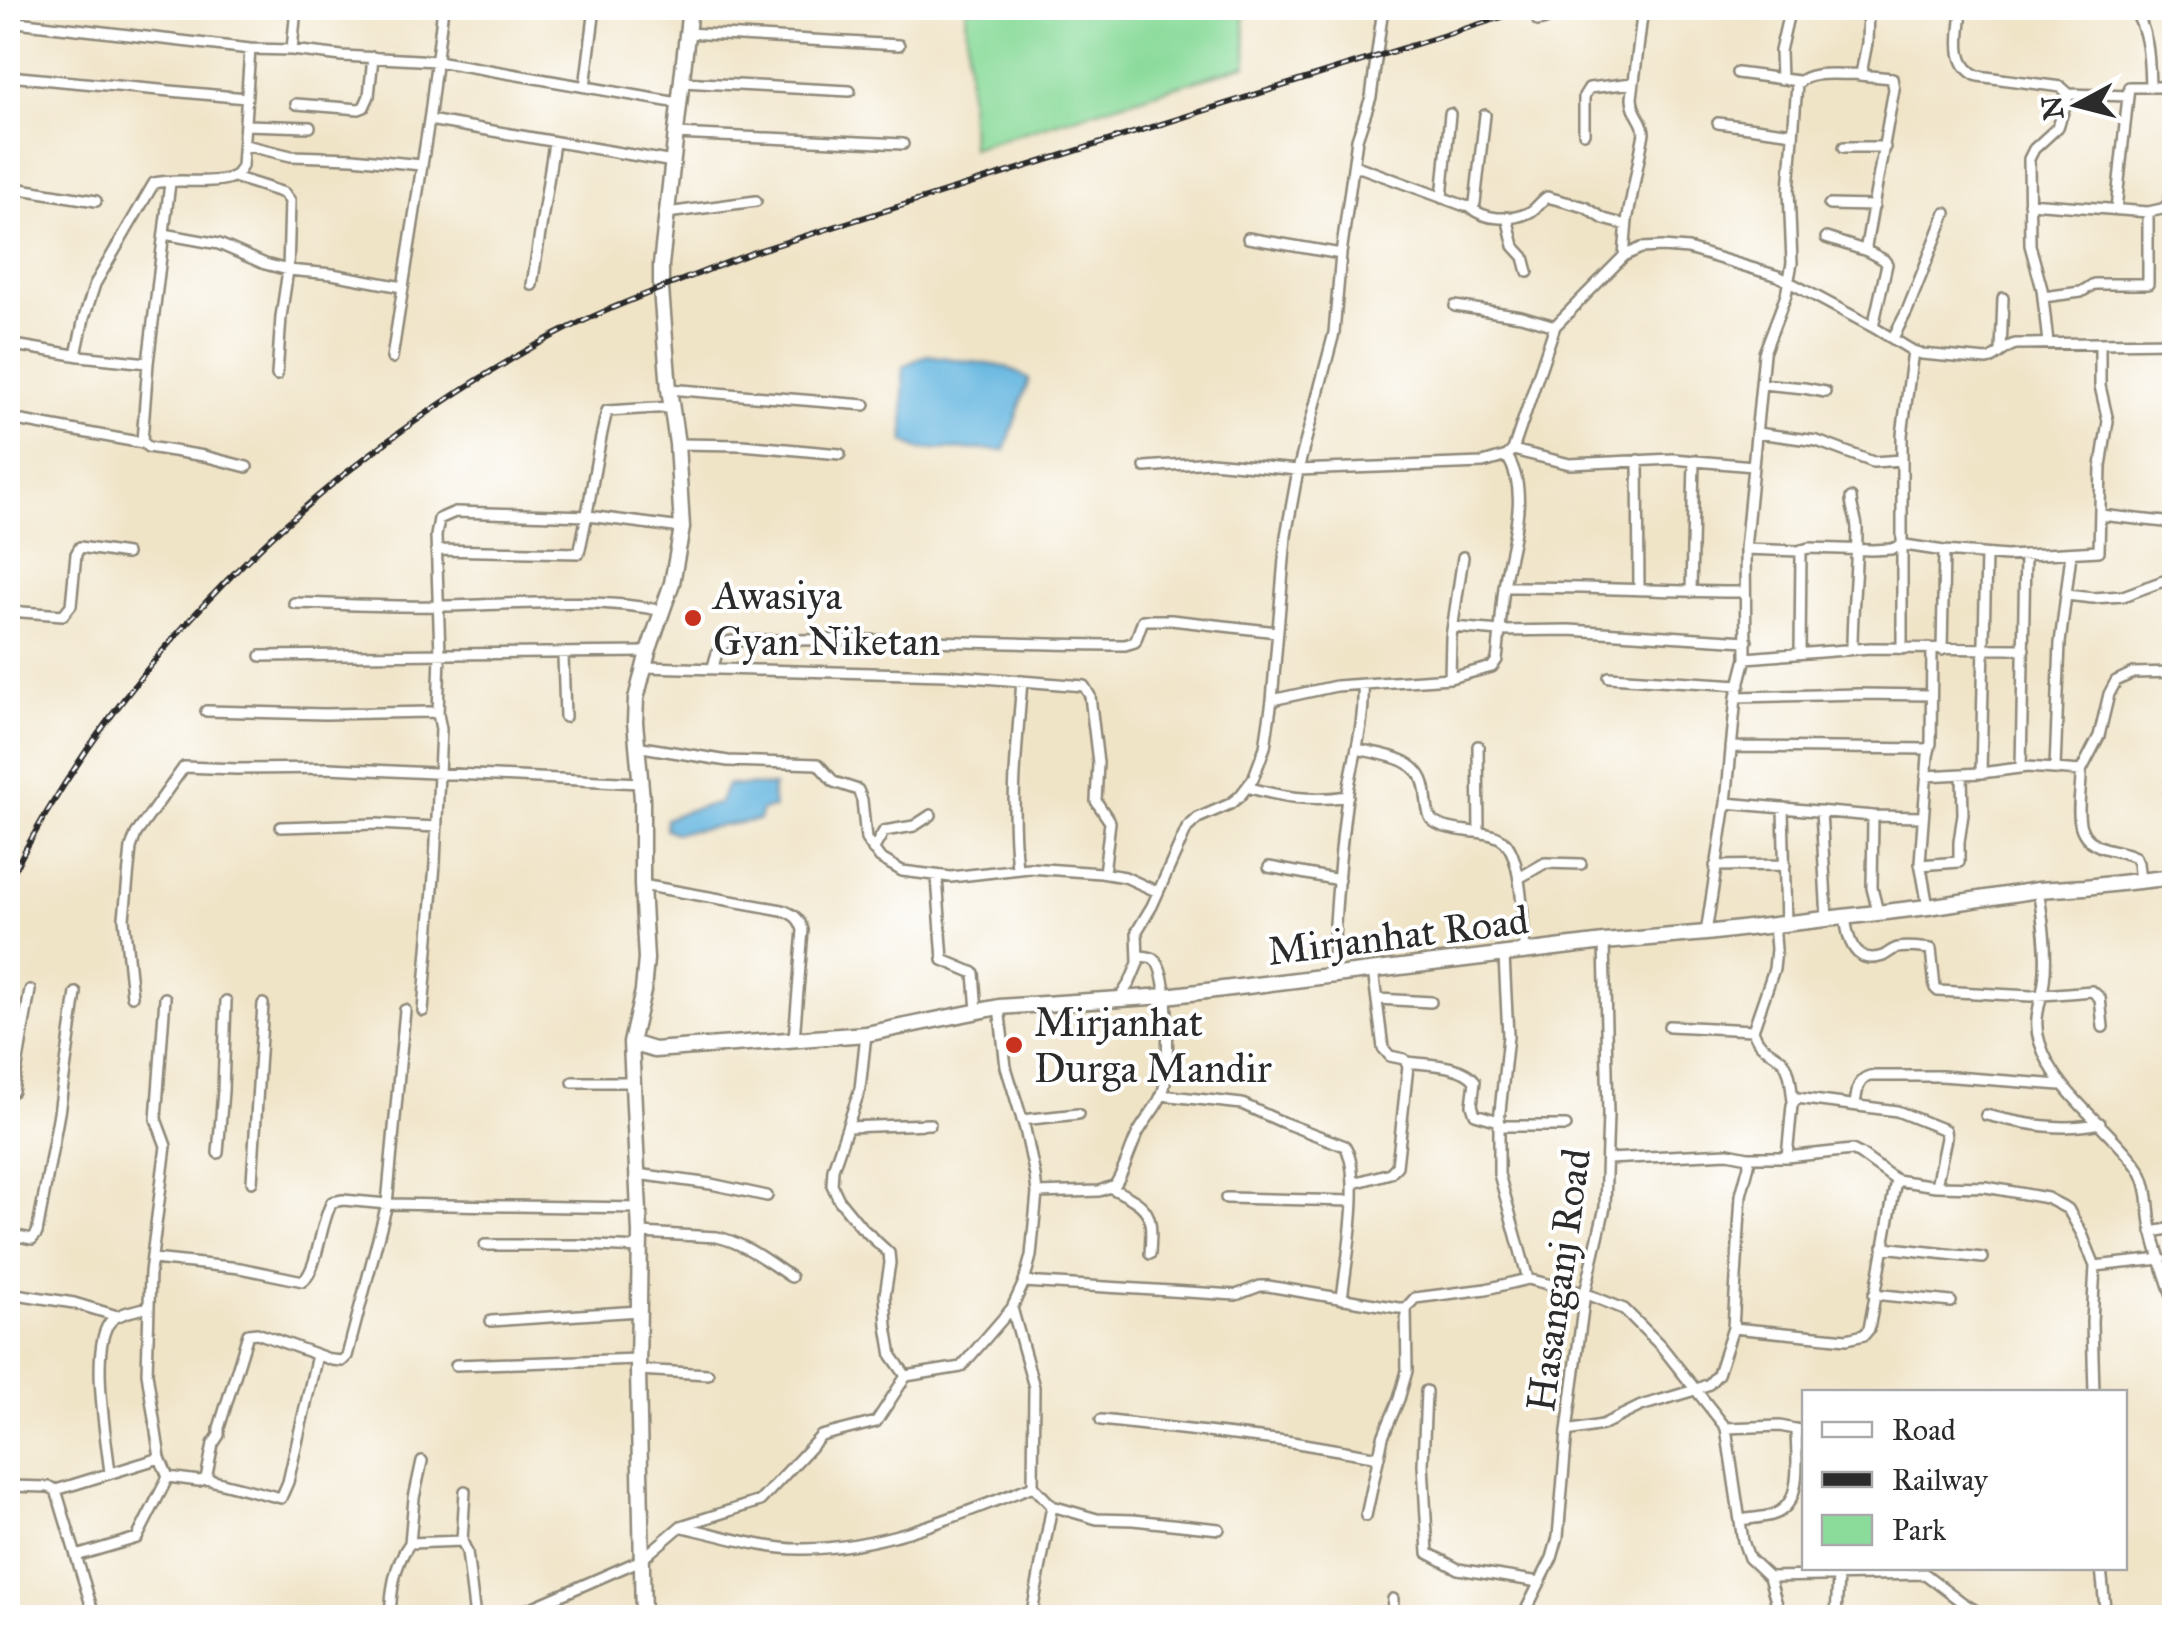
<svg xmlns="http://www.w3.org/2000/svg" width="2182" height="1625" viewBox="0 0 2182 1625" font-family="'IM FELL Great Primer',serif">
  <style>
    .green { fill: #8bdb9b; stroke: #5b8363; stroke-width: 2.5 }
    .water { fill: #64b5df; stroke: #487085; stroke-width: 2.5 }
    .lines { fill: none; stroke-linecap: round; stroke-linejoin: round }
    .minor-casing { stroke: #8e8879; stroke-width: 14 }
    .primary-casing { stroke: #8e8879; stroke-width: 19 }
    .minor { stroke: #fff; stroke-width: 9 }
    .primary { stroke: #fff; stroke-width: 14 }
    .rail-casing { stroke: #2b2b2b; stroke-width: 6 }
    .rail { stroke: #fff; stroke-width: 2.5; stroke-dasharray: 8; stroke-linecap: butt }
    .poi-dot { fill: #c8321e; stroke: #fff; stroke-width: 4 }
    .labels { text-anchor: middle; stroke-width: 8; stroke-linejoin: round; paint-order: stroke }
    .poi-label { font-size: 40px; fill: #2b2b2b; stroke: #fff; text-anchor: start }
    .street-label { font-size: 40px; fill: #2b2b2b; stroke: #fff }
  </style>
  <rect width="100%" height="100%" fill="#fff"/>
  <filter id="ink" filterUnits="userSpaceOnUse"><feTurbulence type="fractalNoise" baseFrequency=".01" numOctaves="2"/><feDisplacementMap in="SourceGraphic" scale="20" xChannelSelector="R" yChannelSelector="G"/><feConvolveMatrix kernelMatrix="1 2 1 2 8 2 1 2 1" color-interpolation-filters="sRGB"/></filter>
  <filter id="wash" filterUnits="userSpaceOnUse"><feTurbulence type="fractalNoise" baseFrequency=".0048" numOctaves="4" result="noise"/><feDisplacementMap in="SourceGraphic" scale="40" xChannelSelector="R" yChannelSelector="G"/><feGaussianBlur stdDeviation="2.25" result="paint"/><feColorMatrix in="noise" values="0 0 0 0 0 0 0 0 0 0 0 0 0 0 0 0 0 1.4 0 .05"/><feComposite in="paint" operator="in"/></filter>
  <g filter="url(#wash)">
    <rect width="100%" height="100%" fill="#f0e4c7"/>
    <path class="green" d="M966,8H1243L1247,65L971,148Z"/>
    <path class="water" d="M927,355L1006,367L1029,379L1005,450L918,449L905,442L903,366Z
      M727,785L774,786L772,792L774,808L762,810L759,820L675,833L666,829V819C683,811 699,806 719,804Z"/>
  </g>
  <g filter="url(#ink)">
    <g class="lines">
      <g class="minor-casing">
        <path id="minor" d="M1962,8C1961,32 1951,65 1978,76L2061,87L2069,94
          M2133,8C2149,32 2149,58 2150,86
          M8,21L250,49L292,50L342,56L437,61L678,103
          M1538,21L1587,8
          M687,33L899,45
          M292,50L296,8
          M1737,73L1798,81
          M1859,75L1892,78L1894,89L1866,246L1867,251L1884,260L1887,264L1873,327
          M8,76L246,98
          M1781,79L1780,51L1790,8
          M681,82L850,91
          M585,87L595,8
          M296,104L359,109L364,107L369,96L373,57
          M429,120L673,162
          M1718,123L1793,133
          M246,125L310,127
          M1584,133V96L1589,88L1633,83
          M675,134L903,144
          M245,145L291,156L353,158L421,165
          M1844,147H1885
          M1354,165L1465,206L1473,207L1475,203L1485,115
          M234,177L284,193L290,201L288,270L281,317L277,375
          M170,183L148,363L142,441L148,447L204,456L247,467
          M8,187L96,201
          M1442,198L1450,114
          M2029,203L2148,212L2162,209L2168,205L2174,178
          M1829,205L1874,206
          M1470,207C1484,220 1510,221 1528,213C1536,210 1539,202 1547,197L1585,207L1604,219L1626,225
          M2116,209L2129,87H2174
          M667,213L756,201
          M1507,217L1514,246L1524,257L1528,272
          M164,234L219,244L265,264L288,270L332,274L402,287
          M1248,238L1341,254
          M1826,238L1867,251
          M1624,256L1627,221L1644,133C1644,119 1633,116 1632,98L1643,8
          M532,285L554,143
          M2043,297L2081,292L2094,284H2148V212
          M1455,306L1521,316L1555,326
          M1893,338L1907,311L1946,213
          M2048,343L2042,289L2030,245L2029,159L2034,149L2058,127L2069,94L2128,96
          M8,344L80,356L148,363
          M2001,352L2003,298
          M76,355L84,318L95,284L154,183C176,178 211,185 230,178C238,175 238,173 242,166L250,49
          M392,358L430,114L443,8
          M1762,384L1804,388L1825,392
          M669,389L865,405
          M22,421L143,443
          M1757,433L1817,441L1873,462L1902,460
          M677,444L742,445L840,454
          M1513,450L1570,464L1673,459L1753,466
          M1638,460L1639,590
          M1145,467L1211,462L1298,470L1483,463L1507,456L1513,450L1555,326L1624,256L1641,248L1662,247L1688,249L1778,276L1873,327L1913,351L1922,354L1987,360C1999,357 2004,346 2016,344L2174,342
          M1851,498C1851,510 1857,518 1857,529C1857,569 1852,609 1852,649
          M2100,515L2174,523
          M1745,549L1798,551L1809,548L1872,550L1891,549L1905,545L1944,551L2006,556L2099,551L2101,466L2108,421L2100,386V343
          M436,550L579,553C590,506 595,458 607,411L672,407
          M1504,587C1584,586 1664,592 1745,592
          M1691,592L1694,460
          M2066,595L2093,598L2123,596L2174,577
          M294,603C343,604 392,607 441,606C515,605 590,596 664,611
          M8,611L63,615L71,605L76,554L80,547L126,554
          M1453,627L1500,631L1569,630L1747,641
          M1902,649V435L1913,351
          M1942,650L1944,551
          M1800,653L1801,550
          M563,655L565,717
          M261,656L648,652
          M1746,658L1870,648L2024,649
          M644,667L946,675L1084,686L1090,696L1098,763L1096,801L1110,822L1104,873
          M713,667C717,654 717,642 733,641C864,637 994,644 1125,645L1135,642L1143,620H1171L1277,632
          M1609,677L1740,685
          M1450,678L1451,637L1463,557
          M1736,697L1859,694L1931,695
          M1272,700L1336,686L1450,678L1492,667L1497,660C1500,636 1501,612 1504,588C1509,546 1532,496 1507,456
          M206,711L325,714L431,712L438,714L441,729L435,864L423,1011
          M438,714L440,654L436,536L439,519L455,512L588,516L682,528
          M636,746L728,761L818,764L834,782L858,790L862,800L866,839L880,858L902,871L951,877L1029,868L1101,873L1125,877L1158,892
          M1478,746L1479,832
          M2174,746L2169,800L2171,804H2174
          M1731,747L1929,749
          M1357,749C1383,755 1419,757 1425,788C1427,796 1426,812 1431,819C1438,827 1457,830 1467,831C1479,833 1494,833 1504,841C1523,858 1523,927 1525,953
          M2021,768L2025,555
          M2055,768L2060,643L2071,554
          M2081,771C2082,801 2067,836 2104,848C2114,851 2125,852 2135,857L2138,863L2140,881
          M1981,773L1986,555
          M1926,776L1981,773L2027,767L2081,771L2099,736L2109,694L2116,681L2133,673L2174,672
          M1247,787C1281,797 1312,802 1348,796
          M1726,803L1873,816L1923,817
          M1783,809L1786,923
          M1821,811L1827,919
          M1873,816L1872,888L1878,912
          M281,827L376,824L437,827
          M873,850L884,831L914,826L931,815
          M1920,865L1959,862V842L1963,814L1962,775
          M1715,866L1785,865
          M1269,867L1339,880
          M1017,868C1010,803 1017,745 1022,681
          M937,877L943,960L974,973L977,1011
          M1519,878L1545,863L1581,864
          M642,885L782,910C793,914 799,917 803,930L794,1039
          M2038,890C2043,919 2048,953 2044,982C2041,1004 2032,1020 2040,1043C2056,1094 2108,1125 2139,1169C2150,1186 2148,1211 2152,1229C2157,1254 2167,1279 2174,1303
          M1928,907L1920,862L1928,756L1931,743L1932,649
          M1845,915C1847,937 1853,966 1883,956C1887,954 1893,949 1897,948C1907,946 1921,948 1931,949L1935,988L1938,991L2031,996L2092,991L2100,998L2103,1027
          M1774,925L1776,949L1774,969L1753,1030C1760,1051 1769,1047 1782,1060C1791,1069 1791,1088 1793,1101
          M1706,933L1726,803L1736,697L1746,658L1745,549L1764,353L1786,295L1792,263L1789,190L1797,84C1811,69 1841,76 1861,74L1867,43L1868,8
          M1504,956L1508,1036L1499,1121V1174L1528,1279
          M1332,975C1335,916 1339,857 1347,798C1353,758 1365,727 1363,685
          M132,996L124,918L131,848L136,834L184,767L236,769L329,768L640,783
          M1119,999L1130,982L1138,963L1137,931L1152,906L1187,828L1198,818L1230,804L1240,796L1253,779L1265,747L1272,700L1286,536L1298,470L1334,333L1341,254L1357,139L1371,97L1383,8
          M1378,999L1431,1002
          M405,1010L387,1204L639,1208
          M1669,1026L1753,1030
          M866,1034L860,1089L833,1169L832,1185L839,1200L861,1227L889,1253L890,1263L885,1295L887,1326L892,1356L906,1376
          M1407,1062C1428,1065 1462,1064 1475,1081L1472,1105L1475,1114L1499,1121
          M573,1082H633
          M13,1091L30,990
          M1162,1095L1242,1104L1282,1122L1345,1146C1363,1177 1346,1262 1342,1299
          M1855,1104C1857,1093 1857,1079 1870,1076H1941L2061,1085
          M1986,1115C2023,1124 2063,1132 2100,1123
          M1022,1120L1078,1114
          M1499,1126H1566
          M847,1127L930,1124
          M218,1153L223,1091L226,1001
          M1748,1157H1787L1852,1150L1860,1154L1896,1180L1936,1186L1986,1187L2047,1198L2068,1209L2082,1234L2095,1266L2092,1322L2094,1392
          M1787,1157L1792,1105L1797,1098L1897,1111L1945,1130L1946,1138L1936,1186
          M637,1174L711,1184L767,1196
          M252,1182L263,1004
          M1354,1183L1390,1173L1397,1166L1408,1066L1404,1059L1390,1056L1383,1048L1373,970
          M1111,1188C1150,1207 1153,1211 1150,1254
          M1037,1193L1099,1191L1115,1185C1125,1170 1129,1152 1137,1135C1144,1120 1160,1105 1164,1088C1169,1068 1171,971 1154,959C1152,957 1141,956 1139,956
          M1226,1198L1352,1201
          M2152,1232L2174,1228
          M640,1233L717,1237C745,1243 768,1262 791,1277
          M8,1234L32,1239L37,1233L59,1113L76,993
          M485,1245H578L640,1248
          M1883,1247L1983,1258
          M153,1259L240,1268L303,1281C318,1269 320,1223 332,1202L343,1200L387,1204L347,1356L342,1361L332,1360L257,1333L248,1334L219,1428V1435L213,1444L206,1479
          M2095,1266L2161,1259
          M1024,1282L1236,1295L1260,1286H1268L1398,1308H1406L1415,1298L1486,1289L1528,1279L1584,1293L1624,1309L1661,1346L1726,1428L1743,1541L1749,1558L1769,1577L1781,1618
          M16,1294L74,1303L117,1316
          M1874,1294L1951,1302
          M1012,1308L1034,1387L1033,1486L1052,1506L1097,1519L1133,1520L1219,1529
          M491,1321L639,1311
          M1733,1328L1847,1339L1864,1335L1869,1329L1896,1180
          M456,1365L639,1359
          M638,1370L708,1374
          M1426,1391L1423,1464L1428,1553L1458,1569L1539,1582
          M1101,1420L1286,1441L1379,1457
          M1726,1428L1780,1426L1804,1431
          M1567,1431L1602,1425L1641,1406L1695,1390L1709,1384L1718,1374L1733,1328L1741,1195L1749,1165L1748,1157L1728,1153L1608,1159
          M110,1473C107,1442 88,1341 112,1320C121,1312 137,1310 149,1307
          M168,1477L199,1481L206,1479L281,1498L288,1482L317,1355
          M8,1486L49,1487L56,1490L95,1618
          M56,1490L160,1458
          M465,1491L462,1541L467,1552L475,1618
          M1366,1516L1383,1437L1399,1399L1407,1371L1406,1308
          M1740,1520C1750,1518 1762,1518 1772,1515C1805,1505 1796,1456 1796,1429
          M683,1527C721,1535 766,1550 804,1549C885,1548 959,1515 1033,1486
          M410,1543L462,1541
          M76,1556L137,1538L168,1477L160,1458L147,1373L150,1272L166,1146L156,1119L165,998
          M2101,1568L2106,1618
          M1769,1577L1925,1574L1963,1603L1988,1618
          M643,1613L668,1618
          M390,1618C391,1592 394,1564 410,1543L414,1498L422,1461
          M508,1618L641,1560L681,1526L760,1501L821,1436L876,1422L906,1376L961,1367L1012,1308L1024,1282L1031,1256L1037,1193L1035,1176L1025,1129L1006,1067L999,1007
          M1031,1618L1052,1506
          M1392,1618L1393,1599
          M1522,1618L1552,1558L1558,1537L1567,1431L1585,1293L1605,1207L1608,1114L1604,942
          M1836,1618L1838,1576"/>
      </g>
      <g class="primary-casing">
        <path id="primary" d="M631,1043L654,1050L866,1034L999,1007L1166,996L1604,942L1706,933L1928,907L2038,890L2085,887L2174,877
          M643,1618L638,1370L640,1233L631,1043L643,991L646,959L642,885V799L635,722L636,699L648,652L672,583L682,528L677,444L669,389L661,289V265L690,8"/>
      </g>
      <use href="#minor" class="minor"/>
      <use href="#primary" class="primary"/>
      <g class="rail-casing">
        <path id="rail" d="M8,882C125,655 309,474 531,348C601,308 679,282 754,252L1531,8"/>
      </g>
      <use href="#rail" class="rail"/>
    </g>
  </g>
  <g class="poi-dot">
    <circle cx="693" cy="618" r="10"/>
    <circle cx="1014" cy="1045" r="10"/>
  </g>
  <g class="labels">
    <g class="poi-label">
      <text x="713" y="609">Awasiya<tspan x="713" dy="46">Gyan Niketan</tspan></text>
      <text x="1034" y="1036">Mirjanhat<tspan x="1034" dy="46">Durga Mandir</tspan></text>
    </g>
    <g class="street-label">
      <text transform="translate(1398 935) rotate(-7)" y="14">Mirjanhat Road</text>
      <text transform="translate(1558 1280) rotate(-82)" y="14">Hasanganj Road</text>
    </g>
  </g>
  <rect width="2182" height="1625" fill="none" stroke="#fff" stroke-width="40"/>
  <rect x="1802" y="1390" width="325" height="180" fill="#ffffff" stroke="#aaaaaa" stroke-width="2.5"/>
  <rect x="1822" y="1422" width="50" height="15" fill="#ffffff" stroke="#aaaaaa" stroke-width="2.5"/>
  <text x="1892" y="1440" font-size="30" fill="#2b2b2b">Road</text>
  <rect x="1822" y="1472" width="50" height="15" fill="#2b2b2b" stroke="#aaaaaa" stroke-width="2.5"/>
  <text x="1892" y="1490" font-size="30" fill="#2b2b2b">Railway</text>
  <rect x="1822" y="1515" width="50" height="30" fill="#8bdb9b" stroke="#aaaaaa" stroke-width="2.5"/>
  <text x="1892" y="1540" font-size="30" fill="#2b2b2b">Park</text>
  <g transform="translate(2077 105) rotate(263)" stroke="#ffffff" stroke-width="8" paint-order="stroke">
  <path d="M0-8L18 38L0 25L-18 38Z" fill="#2b2b2b"/>
  <text y="-15" font-size="28" font-weight="bold" text-anchor="middle" fill="#2b2b2b">N</text>
  </g>
</svg>
